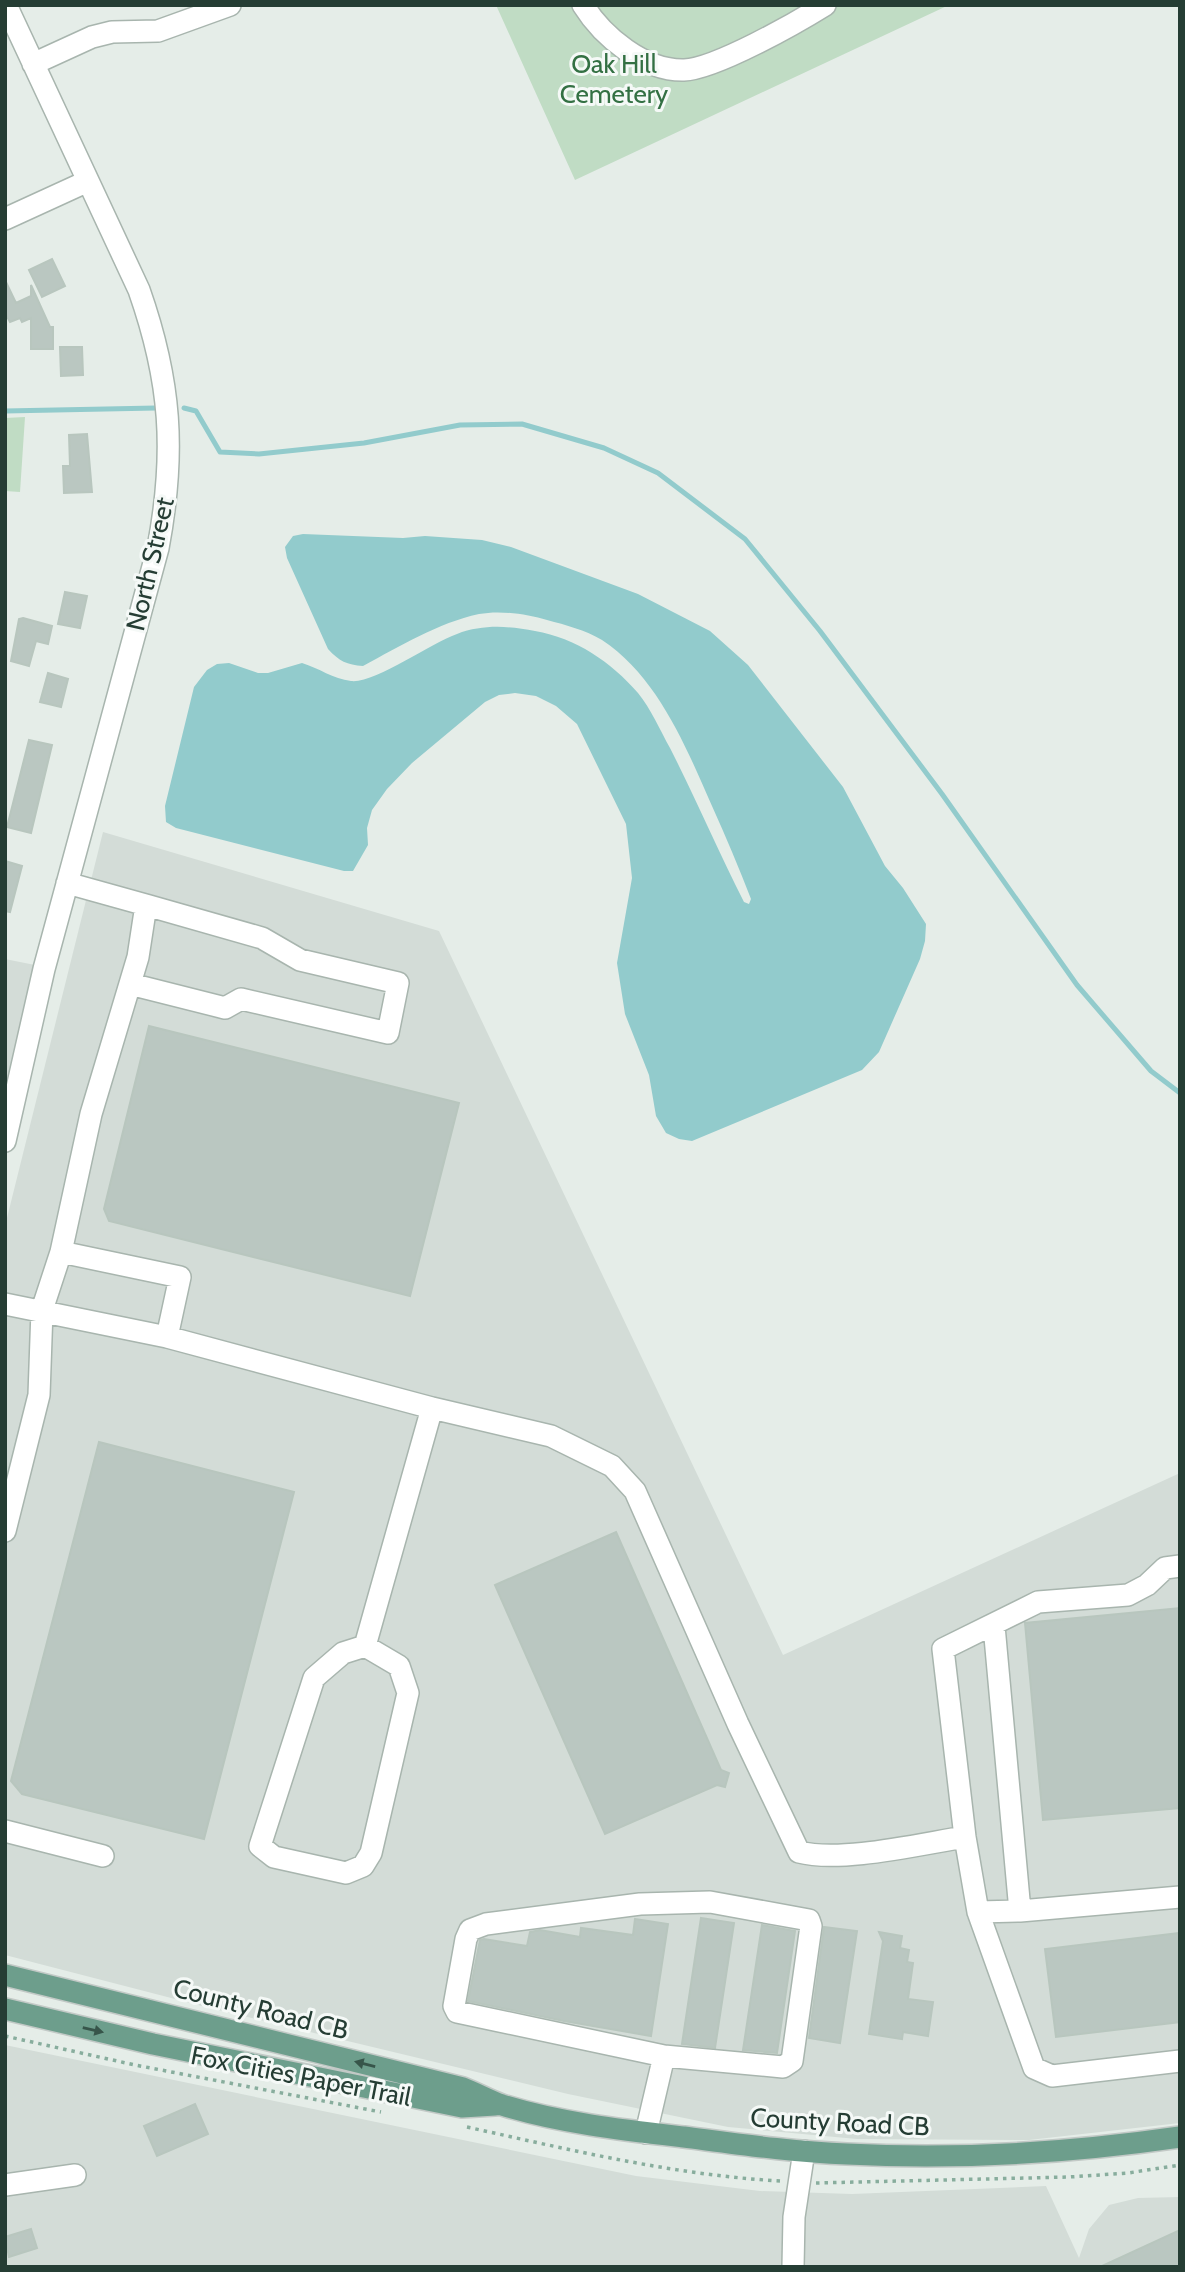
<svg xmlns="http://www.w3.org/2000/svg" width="1185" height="2272" viewBox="0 0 1185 2272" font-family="Cabin,sans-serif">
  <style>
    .built { fill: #d3dcd7 }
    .green { fill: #c0dcc4 }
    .water { fill: #92cbcc }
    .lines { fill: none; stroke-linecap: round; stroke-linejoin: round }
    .stream { stroke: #92cbcc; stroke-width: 5 }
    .building { fill: #bac7c1; stroke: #b8c6be; stroke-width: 2 }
    .minor-casing { stroke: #a8b5ae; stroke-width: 24 }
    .major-casing { stroke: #c2c9c6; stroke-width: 24 }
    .path { stroke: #88ad9d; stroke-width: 3.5; stroke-dasharray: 3.5 5; stroke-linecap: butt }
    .minor { stroke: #fff; stroke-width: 21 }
    .major { stroke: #6d9e8c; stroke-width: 21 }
    .oneway { fill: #37554a }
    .labels { text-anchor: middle; stroke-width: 6; stroke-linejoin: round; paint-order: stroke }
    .park-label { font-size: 26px; fill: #337043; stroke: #f5f9f7 }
    .street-label { font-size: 26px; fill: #253d34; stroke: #f5f9f7 }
  </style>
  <rect width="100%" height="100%" fill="#e5ede8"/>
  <path class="built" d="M103,832L439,931L783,1655L1180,1473V2123L1029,2140L857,2139L728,2127L568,2094L206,2007L5,1955V1226Z
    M5,959L35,965L5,1088Z
    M5,2045L636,2176L760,2191L852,2194L1046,2186L1079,2258L1089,2229L1109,2205L1138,2198L1180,2197V2267H5Z"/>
  <path class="green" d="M496,5H949L575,180Z
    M25,417L20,492L5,491V418Z"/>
  <path class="water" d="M303,534L403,538L425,536L482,540L511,547L638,594L710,631L748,665L843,787L885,866L903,888L926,924L925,941L920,959L879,1052L862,1070L692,1141L679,1139L666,1133L656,1116L649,1075L625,1014L617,963L632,878L626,824L577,724L556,706L536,696L515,693L499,695L485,702L412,763L387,789L372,810L367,828L368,845L353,871H344L176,828L166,822L165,806L194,687L207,670L217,664L229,663L258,673H268L302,663C319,668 333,679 351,681C374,684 431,643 457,634C483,624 509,626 535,631C576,638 611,662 638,693C651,709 660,730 670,748C696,799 718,851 744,902L749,904L751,899C739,868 726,837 712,806C686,747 658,677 602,640C585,630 566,625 547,620C527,614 500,610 479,614C438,623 400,646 363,666C347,665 339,661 328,649L287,558L285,547L293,536Z"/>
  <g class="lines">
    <path class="stream" d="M184,408L196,411L220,452L259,454L364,443L460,425L522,424L604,448L658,473L745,539L820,631L942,794L1077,985L1151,1071L1180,1093
      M5,411L156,408"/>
  </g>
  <path class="building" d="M52,259L65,286L42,297L29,270Z
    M5,280L16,303L31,296V285L50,327H53V349H31V318L22,322L20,318L10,322L5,313Z
    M60,347H82L83,375L61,376Z
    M87,434L92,492L64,493L63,466H70L69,435Z
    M65,592L87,596L80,628L58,624Z
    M23,618L52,626L48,644L36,641L29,666L11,661L19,619Z
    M48,673L68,679L61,707L40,702Z
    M29,740L52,745L31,833L7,827Z
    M5,861L22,866L10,912L5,911Z
    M149,1026L459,1103L410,1296L109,1221L104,1209Z
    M99,1442L294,1492L204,1839L22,1794L11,1781Z
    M616,1532L721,1770L729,1773L725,1787L717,1785L605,1834L495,1585Z
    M1180,1608V1808L1043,1820L1025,1623Z
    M701,1918L734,1923L715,2048L682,2044Z
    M635,1919L668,1924L651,2036L564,2021L468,2001L480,1940L484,1939L527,1946L530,1932L540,1930L580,1937L581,1928L633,1935Z
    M762,1925L795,1931L777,2053L743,2050Z
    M824,1927L857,1931L840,2043L809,2038Z
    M879,1932L902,1936L900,1948L909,1950L907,1962L913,1963L908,1999L933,2002L928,2036L903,2032L902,2039L869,2034L883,1941Z
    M1180,1933V2022L1056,2037L1045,1949Z
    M195,2104L208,2134L157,2156L144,2126Z
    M31,2229L37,2248L9,2257L5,2237Z
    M1180,2230V2267H1100Z"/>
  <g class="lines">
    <g class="minor-casing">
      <path id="minor" d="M583,5C603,37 644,71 684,70C715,69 796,23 825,5
        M33,64L92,37L112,32L158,31L230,5
        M5,219L88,181
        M130,984L225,1008L241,999L388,1033L398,983L300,960L262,938L146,905
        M5,1141L44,969L158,548C176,452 171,381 139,290L6,5
        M61,1252L180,1277L167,1337
        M5,1304L167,1337L432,1408L551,1436L612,1466L635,1491L738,1724L799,1852C841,1863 920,1844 965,1837
        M5,1531L39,1395L42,1310L61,1252L91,1114L138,957L146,905L67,883
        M1180,1566L1165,1568L1147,1585L1128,1595L1038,1602L943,1649L965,1837L978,1912L1034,2068L1052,2076L1180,2061
        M994,1626L1020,1911
        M365,1646L399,1666L408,1693L371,1853L363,1866L346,1873L274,1857L260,1846L314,1678L343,1653L365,1646L432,1408
        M5,1831L103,1856
        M978,1912L1020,1911L1180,1897
        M646,2133L664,2056L783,2067L792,2061L811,1926L809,1920L710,1902L640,1904L486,1924L470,1930L466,1939L454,2006L457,2012L664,2056
        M5,2185L75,2175
        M793,2267L794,2217L804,2151"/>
    </g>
    <g class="major-casing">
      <path id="major" d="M5,1975L463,2088C476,2093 488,2100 502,2105C560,2123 623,2130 684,2137C738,2144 793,2152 847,2154C959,2160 1069,2153 1180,2137
        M5,2009L153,2044L462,2107L495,2105"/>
    </g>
    <path class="path" d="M5,2036L135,2065L381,2112
      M467,2127C571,2150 674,2175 780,2181
      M816,2183L1069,2177L1128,2173L1180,2165"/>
    <use href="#minor" class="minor"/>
    <use href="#major" class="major"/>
  </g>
  <defs><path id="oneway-solid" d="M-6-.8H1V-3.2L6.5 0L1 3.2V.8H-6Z" transform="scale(1.75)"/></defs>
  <g class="oneway">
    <use href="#oneway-solid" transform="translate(93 2030) rotate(13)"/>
    <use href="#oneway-solid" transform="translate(365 2064) rotate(-166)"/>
  </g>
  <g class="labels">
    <g class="park-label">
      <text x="614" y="73">Oak Hill<tspan x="614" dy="30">Cemetery</tspan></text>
    </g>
    <g class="street-label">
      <text transform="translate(150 564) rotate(-77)" y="9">North Street</text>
      <text transform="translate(261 2009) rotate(14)" y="9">County Road CB</text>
      <text transform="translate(301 2076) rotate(11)" y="9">Fox Cities Paper Trail</text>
      <text transform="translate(840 2122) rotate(3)" y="9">County Road CB</text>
    </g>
  </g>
  <rect width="1185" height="2272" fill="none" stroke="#253d34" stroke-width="14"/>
</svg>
